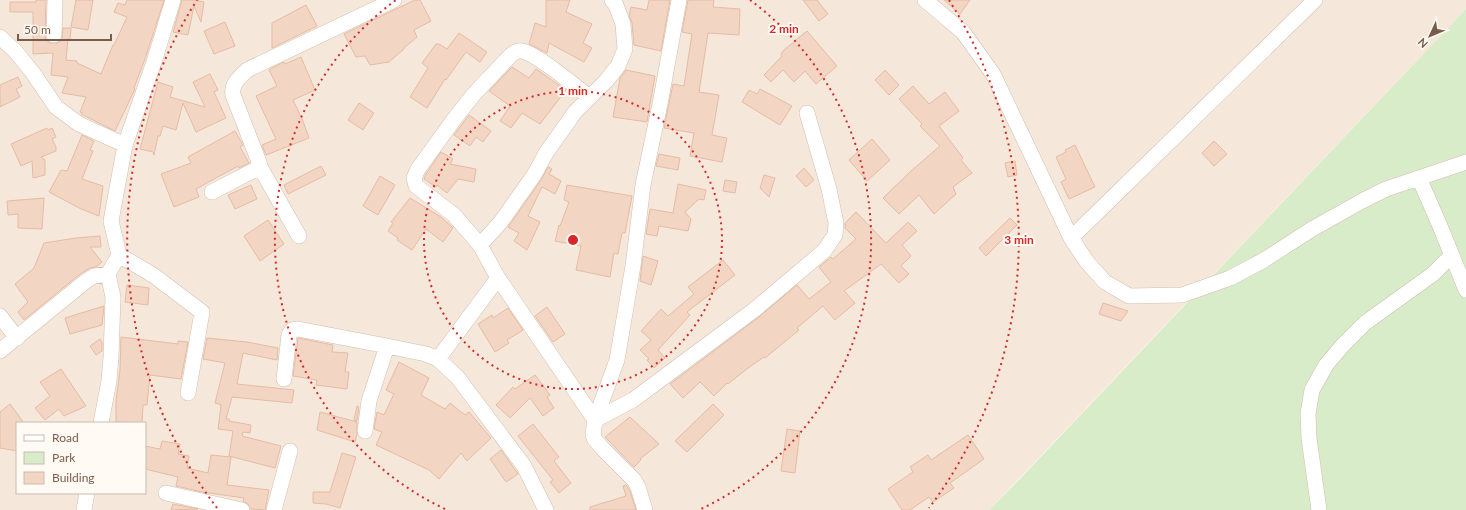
<svg xmlns="http://www.w3.org/2000/svg" width="1466" height="510" viewBox="0 0 1466 510" font-family="Lato,sans-serif">
  <style>
    .residential { fill: #f5e8da; fill-rule: evenodd }
    .green { fill: #d8ecc9 }
    .building { fill: #f3d5c3; stroke: #e6bba3 }
    .lines { fill: none; stroke-linecap: round; stroke-linejoin: round }
    .minor-casing { stroke: #d1beb0; stroke-width: 16 }
    .minor { stroke: #fff; stroke-width: 15 }
    .ring { fill: none; stroke: #d62828; stroke-width: 2; stroke-dasharray: 2 4 }
    .centre { fill: #d62828; stroke: #fffaf3; stroke-width: 2 }
    .ring-label { font-size: 12px; text-anchor: middle; font-weight: bold; fill: #d62828; stroke: #fffaf3; stroke-width: 4; stroke-linejoin: round; paint-order: stroke }
  </style>
  <rect width="100%" height="100%" fill="#fdf6ec"/>
  <path class="residential" d="M0,0H1466V9L989,510H0ZM17,423H145V493H17Z"/>
  <path class="green" d="M1466,9V510H989L1015,484Z"/>
  <path class="building" d="M36,0H46L45,35L46,40L50,43H58L62,39L63,28H71L70,39H68L66,60L77,61V63L101,74L113,45H114L127,17L114,12L118,3L125,5L127,0H164L145,59L134,88L135,89L115,131L81,114L82,113L80,112L86,97L62,93L68,77L51,75L53,53L33,54V12H10V2H36Z
    M76,0H93L88,30L71,27Z
    M182,0H195L204,2L201,22L194,6L188,35L173,32Z
    M415,0H420L431,21L414,30L417,37L404,48V49L389,62L370,65L365,56L356,57L344,34Z
    M546,0H570L566,12L592,24L583,43L592,48L584,62L549,43L547,53L529,44L535,23L546,27Z
    M649,0H670L661,51L634,45L632,23L629,15L631,7L647,10Z
    M688,0H714L713,7L740,9L739,35L708,33L699,92L719,95L712,135L727,138L722,162L690,156L694,133L664,128L673,84L684,86L692,34L682,32Z
    M803,0H817L828,14L819,21Z
    M944,0H970L960,14Z
    M306,5L317,26L272,48V23Z
    M225,22L235,46L214,54L204,31Z
    M807,31L837,66L816,84L805,71L794,82L783,70L771,82L764,75L782,56L781,54L784,50Z
    M459,33L487,52L480,62L466,52L446,80L445,79L427,108L410,97L428,68L422,63L436,44H439L447,49Z
    M301,57L315,90L293,100L303,121L309,138L266,155L262,145L276,139L256,96L277,86L269,70L272,68L284,62L285,64Z
    M512,67L529,78L536,69L566,90L540,124L522,113L511,128L500,121L510,106L489,91Z
    M626,70L655,76L647,122L613,117L620,78Z
    M885,70L899,85L889,95L875,80Z
    M210,74L218,90L214,92L226,118L196,132L183,103L176,130L163,126L160,136H158L154,155L153,152L140,149L158,82L173,87L170,97L205,107L193,82Z
    M18,77L22,86L16,89L20,97L0,107V85Z
    M913,86L929,104L945,92L959,111L939,126L963,158L961,160L972,173L953,187L956,194L934,214L919,195L899,214L883,198L911,171L940,146L920,126L922,124L899,99Z
    M760,89L792,106L780,125L742,102L749,90L757,94Z
    M359,103L374,113L363,130L348,120Z
    M469,115L491,131L483,142L476,137L470,146L454,135Z
    M47,128L48,130L52,128L56,137L52,139L56,147V151L41,157L45,160V175L33,178L32,161L21,166L11,144Z
    M235,131L243,145L240,147L249,163L239,168L238,166L196,189L199,197L174,207L161,174L191,163L188,157Z
    M82,135L94,141L90,150L93,151L82,179L103,186L99,216L81,209L49,192L61,170L67,171Z
    M872,139L890,160L867,181L849,160Z
    M1214,141L1227,154L1214,166L1202,153Z
    M1075,145L1095,187L1069,199L1061,182L1066,179L1056,157L1066,152L1065,150Z
    M441,152L453,159L450,164L476,169L474,182L458,179L447,193L437,185L436,187L424,179L426,174Z
    M659,154L680,158L678,170L656,166Z
    M1015,161L1017,175L1008,177L1005,163Z
    M321,166L326,175L288,194L284,185Z
    M548,167L552,169L549,174L561,181L555,194L542,187L528,216L540,222L527,250L514,241L519,233L508,227L541,180Z
    M804,168L814,180L806,187L796,176Z
    M764,175L775,178L769,197L760,188Z
    M380,176L395,185L378,215L363,206Z
    M725,180L737,182L735,193L723,191Z
    M678,184L706,190L704,200L699,199L685,212L691,219L688,231L659,226L657,236L646,234L650,209L673,213Z
    M251,185L257,199L235,209L228,195Z
    M567,185L632,196L625,233H622L618,254L614,253L610,277L576,270L581,246L555,241L559,225L560,226L569,202L564,200Z
    M44,198L42,229L18,228V214L8,215L7,201Z
    M410,198L441,217L453,228L443,242L426,229L412,250L397,240L398,238L388,231L393,223L391,222Z
    M856,212L886,243L908,222L917,231L902,245L911,256L901,266L909,274L899,283L881,264L844,291L855,303L835,320L823,306L797,328L799,330L765,358L764,357L748,368L728,384L727,383L714,396L700,382L683,398L670,384L759,317L797,285L809,299L831,282L819,267L831,257L833,259L856,239L845,228V223Z
    M1010,218L1017,225L986,256L979,248Z
    M268,220L284,244L260,261L244,236Z
    M100,236L101,247H90L102,262L96,267L90,268L80,274L24,320L18,312L28,302L15,284L34,268L44,243L76,238Z
    M643,256L658,261L651,285L640,281Z
    M723,260L735,275L687,312L690,315L658,350L665,358L654,368L647,360L649,359L640,350L651,340L641,331L661,309L668,316L694,294L688,287Z
    M127,285L149,288L148,305L125,302Z
    M1103,303L1128,311L1121,321L1099,314Z
    M104,306L102,325L70,334L65,318Z
    M547,307L565,334L553,342L535,316Z
    M508,308L523,330L507,340L509,343L495,352L478,324L492,315L493,318Z
    M121,337L178,344V341L188,342L181,379L150,375L147,405H143L142,423L116,422V401L120,370Z
    M207,338L247,342L278,348L277,360L243,353L237,384L294,390L292,403L232,397L226,419H229V421L251,425L250,433L243,432L242,436L281,446L275,468L229,456L233,431L218,429L221,405L215,403L225,363L203,359Z
    M298,338L333,345L332,352L348,353L345,372H349L347,389L316,385L317,380L293,376Z
    M100,339L102,342V351L96,355L90,346Z
    M399,362L429,378L421,395L445,409L450,403L465,415L469,412L491,438L467,461L461,453L439,479L429,470L376,445L382,432L374,429L377,412L384,415L394,394L386,390Z
    M61,369L86,406L64,416L59,409L45,420L35,408L50,396L40,382Z
    M535,375L550,395L547,397L554,408L543,416L530,398L510,418L496,405L513,387L515,389Z
    M10,404L24,423H17V451L0,448V412Z
    M713,404L724,415L687,452L675,441Z
    M357,406L359,407L357,421L354,420Z
    M320,412L357,422V434L355,442L317,430Z
    M630,417L659,444L640,459L641,460L634,467L605,437Z
    M533,424L559,457L554,461L571,483L559,493L550,482L553,480L518,436Z
    M787,429L800,431L795,473L781,471Z
    M968,435L984,459L950,483L954,488L933,502L929,497L910,510H902L888,489L913,472L910,467L928,455L931,460Z
    M162,441L180,444L178,454L189,456L187,468L208,473L211,455L231,457L227,485L269,490L265,510L251,509L248,504L243,501L244,498L202,492L176,486L178,477L145,469V446L160,449Z
    M501,450L518,474L506,482L490,459Z
    M342,453L356,457L340,508L326,504L313,503V492H330Z
    M626,485L630,491L636,510H590V507L626,496L623,486Z
    M173,504L198,509L171,510Z"/>
  <g class="lines">
    <g class="minor-casing">
      <path id="minor" d="M925,0L963,32L993,74L1071,238L1087,262L1105,282L1129,296L1182,295L1230,278L1264,260L1312,229L1362,201L1386,189L1466,162
        M54,35L55,0
        M0,37L16,52L33,73L56,107L79,124L125,145
        M589,97C577,87 535,53 522,51C517,50 514,53 511,55L474,94L455,118L418,169L414,178L416,186L454,215L480,245L498,278L595,420
        M260,167L299,236
        M1419,178L1440,226L1466,290
        M212,192L260,167L259,162L233,95C231,84 239,78 247,70L394,0
        M1071,238L1315,0
        M480,245L500,223L534,175L546,153L575,112L606,81L618,66L625,49L623,24L616,5L612,0
        M119,255L153,275L202,312L188,393
        M0,316L17,338
        M0,351L86,281L94,276L108,274
        M438,359L498,278
        M284,379L289,335L292,330L298,329L387,346L426,354L438,359L458,378L524,466L546,510
        M595,420L633,400L754,310L824,251L835,235L836,223L829,189L807,113
        M101,423L109,381L111,357L113,297L108,274L119,255L111,221L125,145L154,62L173,0
        M365,431L369,401L387,346
        M166,493L242,510
        M84,510L87,493
        M274,510L290,451
        M645,510L638,487L634,480L604,450L595,440L593,435L595,420L617,360L633,266L643,185L661,99L679,0
        M1319,510L1309,438L1308,414L1312,390L1326,365L1343,345L1365,323L1433,274L1451,256"/>
    </g>
    <use href="#minor" class="minor"/>
  </g>
  <g class="ring">
    <circle cx="573" cy="240" r="149"/>
    <path d="M445 509A298 298 0 0 1 396 0M750 0A298 298 0 0 1 701 509"/>
    <path d="M217 508A446 446 0 0 1 197 0M949 0A446 446 0 0 1 929 508"/>
  </g>
  <circle cx="573" cy="240" r="6" class="centre"/>
  <g class="ring-label">
    <text x="784" y="33">2 min</text>
    <text x="573" y="95">1 min</text>
    <text x="1019" y="244">3 min</text>
  </g>
  <rect x="16" y="422" width="130" height="72" fill="#fffaf3" stroke="#cabbb1"/>
  <rect x="24" y="435" width="20" height="6" fill="#ffffff" stroke="#cabbb1"/>
  <text x="52" y="442" font-size="12" fill="#7a5c4d">Road</text>
  <rect x="24" y="452" width="20" height="12" fill="#d8ecc9" stroke="#cabbb1"/>
  <text x="52" y="462" font-size="12" fill="#7a5c4d">Park</text>
  <rect x="24" y="472" width="20" height="12" fill="#f3d5c3" stroke="#cabbb1"/>
  <text x="52" y="482" font-size="12" fill="#7a5c4d">Building</text>
  <g transform="translate(1430 36) rotate(226)" stroke="#fffaf3" stroke-width="3" paint-order="stroke">
  <path d="M0-3L7 15L0 10L-7 15Z" fill="#7a5c4d"/>
  <text y="-6" font-size="11" font-weight="bold" text-anchor="middle" fill="#7a5c4d">N</text>
  </g>
  <path d="M18 34v6h93v-6" fill="none" stroke="#7a5c4d" stroke-width="2"/>
  <text x="24" y="34" font-size="12" fill="#7a5c4d" stroke="#fffaf3" stroke-width="3" paint-order="stroke">50 m</text>
</svg>
